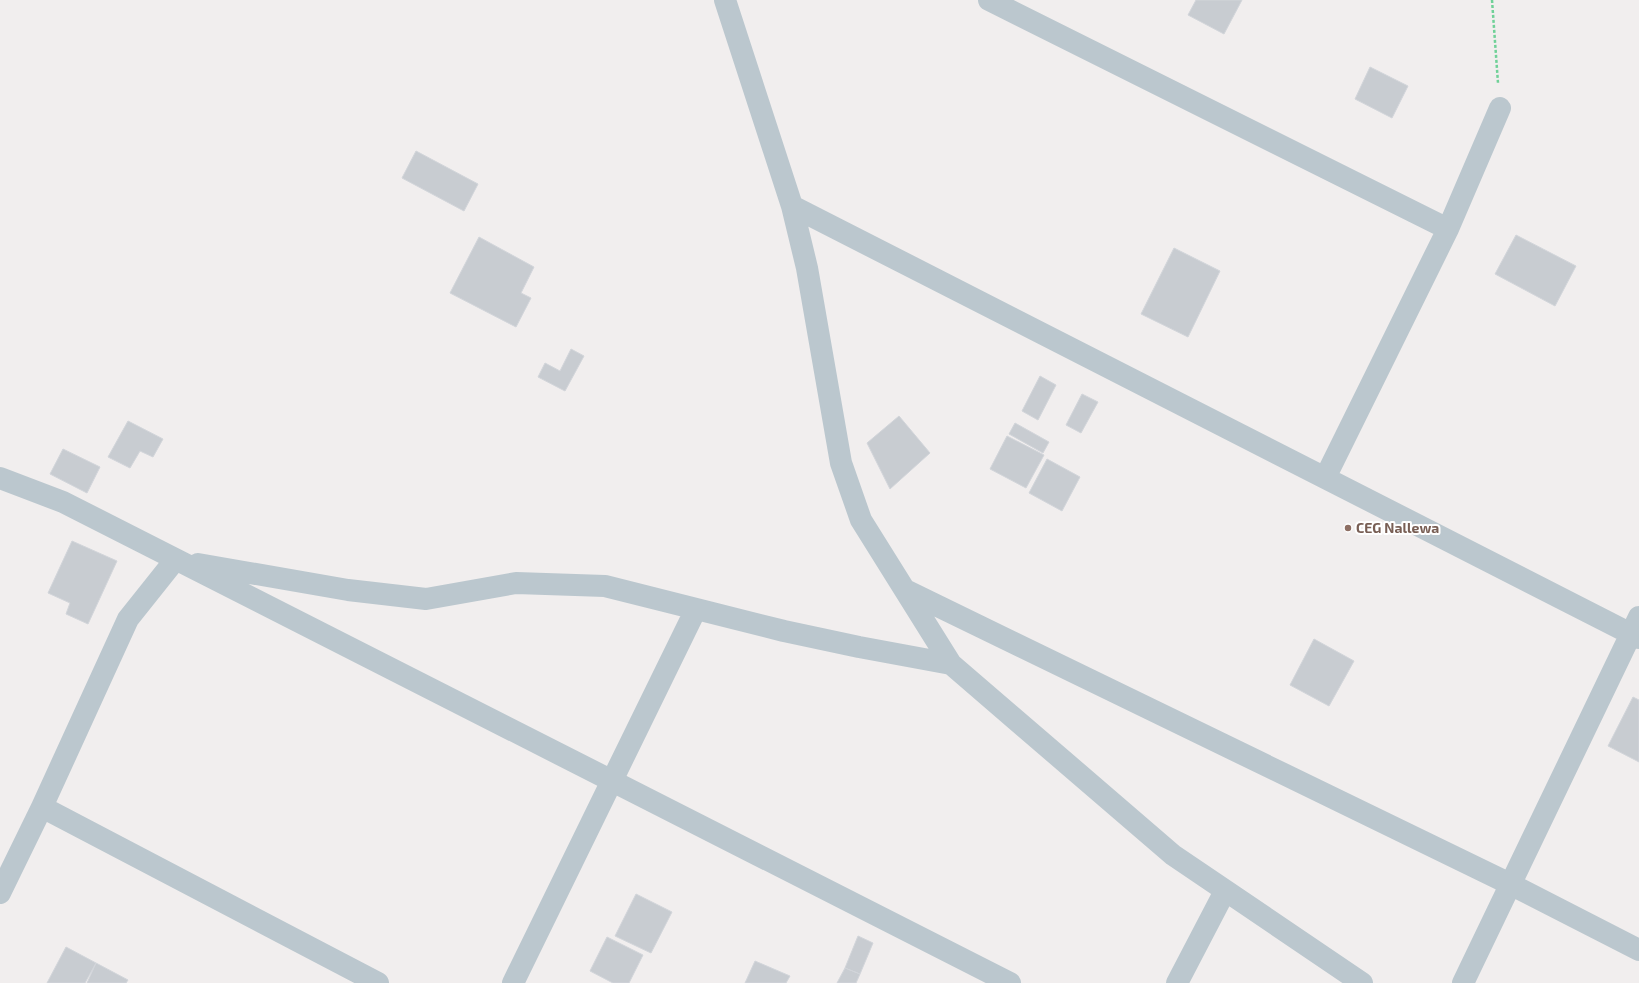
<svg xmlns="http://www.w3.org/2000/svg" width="1639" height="983" viewBox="0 0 1639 983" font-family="'Exo 2',sans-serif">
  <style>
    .building { fill: #c8ccd1; stroke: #d2d5da }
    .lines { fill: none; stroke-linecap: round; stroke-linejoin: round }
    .path { stroke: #70d198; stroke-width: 2.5; stroke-dasharray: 3 2; stroke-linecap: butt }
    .street { stroke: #bbc7ce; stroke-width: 22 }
    .education-dot { fill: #8d6e63; stroke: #fff; stroke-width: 1.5 }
    .labels { text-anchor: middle; stroke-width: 4; stroke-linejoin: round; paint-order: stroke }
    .education-label { font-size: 14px; font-weight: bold; fill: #785e54; stroke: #fff; text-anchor: start }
  </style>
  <rect width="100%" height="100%" fill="#f1eeee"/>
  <path class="building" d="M1196,0H1242L1224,34L1188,15Z
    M1370,67L1408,86L1392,118L1355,99Z
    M416,151L478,184L464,211L402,178Z
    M1516,235L1576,266L1555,306L1495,274Z
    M479,237L534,267L521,293L531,298L516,327L450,293Z
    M1174,248L1220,271L1188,337L1141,314Z
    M571,349L584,356L565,391L538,377L545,363L560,371Z
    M1040,376L1056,385L1038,420L1022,411Z
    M1082,394L1098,402L1081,433L1066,425Z
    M899,416L930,453L890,489L867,443Z
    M128,421L163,439L153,457L140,451L130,468L108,457Z
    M1015,423L1049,442L1043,453L1009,434Z
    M1007,436L1044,455L1026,488L990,469Z
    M63,449L100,467L87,493L50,474Z
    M1047,459L1080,477L1062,511L1029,493Z
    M72,541L117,561L88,624L66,614L70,603L48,593Z
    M1314,639L1354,661L1329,706L1290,685Z
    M1633,697L1639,700V762L1608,746Z
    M636,894L672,912L651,953L615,936Z
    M858,936L873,943L860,974L845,968Z
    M607,937L643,955L629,983H613L590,971Z
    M66,947L96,963L85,983H47Z
    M755,961L790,976L786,983H745Z
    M96,963L128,980L126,983H87Z
    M845,968L860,974L856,983H837Z"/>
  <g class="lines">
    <path class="path" d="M1492,0L1498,83"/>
    <path class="street" d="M725,0L792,206L807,268L841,463L861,520L951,664L1173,855L1362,983
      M989,0L1448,229
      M792,206L1639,638
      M0,478L63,502L1010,983
      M1325,478L1448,229L1500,108
      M198,564L348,590L426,599L516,583L605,586L784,631L859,647L951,664
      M905,590L1510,884L1639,950
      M42,807L378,983
      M0,893L42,807L128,619L175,560
      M513,983L696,609
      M1177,983L1225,891
      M1463,983L1639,617"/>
  </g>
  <circle class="education-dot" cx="1348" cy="528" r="4"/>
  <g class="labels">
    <g class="education-label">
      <text x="1356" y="533">CEG Nallewa</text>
    </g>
  </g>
</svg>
